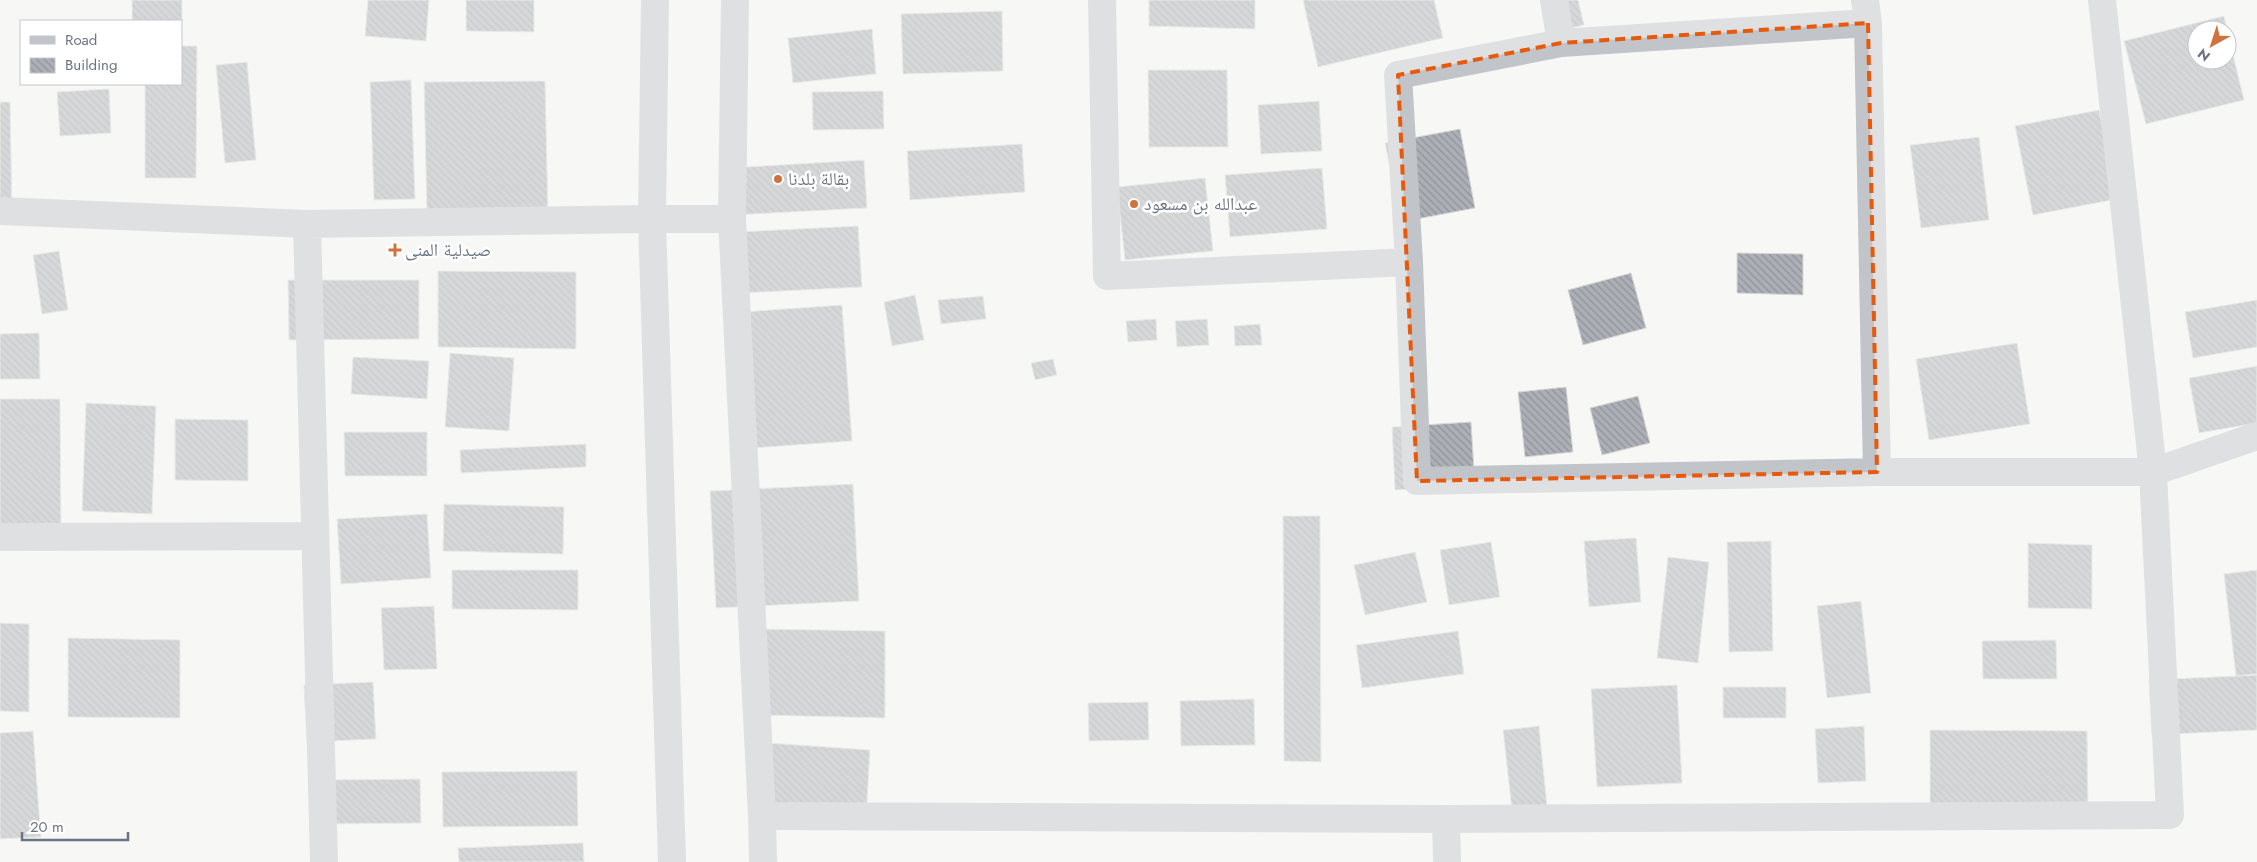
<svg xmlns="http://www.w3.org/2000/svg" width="2257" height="862" viewBox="0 0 2257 862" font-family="Jost,'Noto Naskh Arabic',sans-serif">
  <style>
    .building { fill: url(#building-back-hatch); stroke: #d9d9d7 }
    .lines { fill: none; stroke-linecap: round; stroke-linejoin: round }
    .minor { stroke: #c1c4c8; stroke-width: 28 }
    .tertiary { stroke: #c1c4c8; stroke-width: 28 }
    .marked { fill: none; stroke: #e8590c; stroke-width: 4; stroke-dasharray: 10 6; stroke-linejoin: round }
    .poi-dot { fill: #ce723e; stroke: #fff; stroke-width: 2 }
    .labels { text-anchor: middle; stroke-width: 5; stroke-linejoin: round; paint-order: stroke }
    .poi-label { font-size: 18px; fill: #6a7482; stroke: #fff; text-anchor: start }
  </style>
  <defs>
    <pattern id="building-back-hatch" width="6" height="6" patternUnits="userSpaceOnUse" patternTransform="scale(1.25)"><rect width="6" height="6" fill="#acb0b6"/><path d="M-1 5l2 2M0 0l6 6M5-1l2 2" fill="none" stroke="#909499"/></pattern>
  </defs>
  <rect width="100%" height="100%" fill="#f7f7f5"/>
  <path class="building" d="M132,0H182V26L181,21H132Z
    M368,0H429L426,41L365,36Z
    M466,0H534V32L466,31Z
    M1149,0H1255V29L1149,26Z
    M1303,0H1434L1443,38L1318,67Z
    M1546,0H1578L1584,25L1554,32Z
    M1002,11L1003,71L903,74L901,14Z
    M2224,16L2227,30H2197V60H2227V30L2244,100L2146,124L2124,41Z
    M872,29L876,74L793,83L788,38Z
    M181,46H197L196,178H145V84H181Z
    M247,62L256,160L225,163L216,65Z
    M1148,70H1227L1228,147H1149Z
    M411,80L415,199L374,200L370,82Z
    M545,81L548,214L427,216L424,82Z
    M109,89L111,133L60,136L57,92Z
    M883,91L884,129L813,130L812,92Z
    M1319,101L1322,151L1261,154L1258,105Z
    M0,102H10L12,211H0Z
    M2099,110L2117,199L2033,215L2015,126Z
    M1460,129L1475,208L1401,222L1385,143Z
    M1979,137L1989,220L1921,228L1910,145Z
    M1022,144L1025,192L910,200L907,151Z
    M864,160L867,208L733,215L730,168Z
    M1322,168L1327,229L1230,237L1225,175Z
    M1205,178L1213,251L1125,260L1117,187Z
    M858,226L862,287L741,293L737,232Z
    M59,251L68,310L42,314L33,255Z
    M1737,253L1803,254V295L1737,293Z
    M438,271L576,272V349L438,347Z
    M1631,273L1646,328L1583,345L1568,290Z
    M288,280H419V339L289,340Z
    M915,295L924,340L892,346L884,302Z
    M983,296L986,319L941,324L938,300Z
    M2257,300V347L2193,358L2185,312Z
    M842,305L852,441L753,448L742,312Z
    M1156,319L1157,340L1128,342L1126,321Z
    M1207,319L1209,345L1177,347L1175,321Z
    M1260,324L1262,345L1235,346L1234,326Z
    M39,333L40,379H0V334Z
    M2017,343L2030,424L1929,440L1916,359Z
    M450,353L514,358L509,431L445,427Z
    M353,357L429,361L427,399L351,394Z
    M1053,359L1057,375L1035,380L1031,363Z
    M2257,366V423L2199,433L2189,378Z
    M1566,387L1573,452L1525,457L1518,392Z
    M1638,396L1650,443L1602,455L1590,408Z
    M0,399H60L61,531H0Z
    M86,403L156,406L152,514L82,511Z
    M175,419L248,420V481L175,480Z
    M1471,422L1475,486L1395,490L1392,427Z
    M344,432H427V476H345Z
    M586,444V467L461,473L460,450Z
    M853,484L859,601L716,608L710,491Z
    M444,504L564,507L563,554L443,551Z
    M427,514L431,578L341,584L337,519Z
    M1283,516H1320L1321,762L1284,761Z
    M1636,538L1641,602L1589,607L1584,541Z
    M1771,541L1773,651L1729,652L1727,542Z
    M1491,542L1500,597L1449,605L1440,550Z
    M2028,543L2092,545V609L2028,608Z
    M1415,552L1427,602L1365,615L1354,565Z
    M1668,557L1709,562L1698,663L1657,658Z
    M452,570H578V610L452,609Z
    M2257,570V674L2236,676L2224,574Z
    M1861,601L1871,693L1827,698L1817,606Z
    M434,606L437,669L384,670L381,608Z
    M0,623L29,624V712L0,711Z
    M759,629L885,631V718L758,715Z
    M1458,631L1464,674L1362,688L1356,645Z
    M68,638L180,640V718L68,717Z
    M2056,640L2057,679H1983L1982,641Z
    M2257,675V730L2152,735L2149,680Z
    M373,682L376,739L307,742L304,685Z
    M1677,685L1682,783L1597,787L1591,689Z
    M1723,687H1786V718H1723Z
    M1254,699L1255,745L1181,746L1180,701Z
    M1148,702L1149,740L1089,741L1088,703Z
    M1539,726L1547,806L1512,810L1503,730Z
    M1864,726L1866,781L1818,783L1815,729Z
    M1930,730L2087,731L2088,804H1930Z
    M33,731L41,837L0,839V733Z
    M769,743L870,750L866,819L765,811Z
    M577,771L578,826L443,827L442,772Z
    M420,779L421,823L325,824L324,780Z
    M583,843L584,862H459L458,848Z"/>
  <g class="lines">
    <path class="minor" d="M1102,0L1107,276L1409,262
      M1554,0L1561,43
      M1865,0L1868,23L1877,472
      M1868,23L1561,43L1398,75L1409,262L1417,481L1877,472H2153L2257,436
      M0,211L307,224L652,219
      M307,224L324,862
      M0,537L315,536
      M762,816L1446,819L2170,815L2153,472L2102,0
      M1446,819L1447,862"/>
    <path class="tertiary" d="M655,0L652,219L672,862
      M735,0L732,219L762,816L763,862
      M652,219H732"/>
  </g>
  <path d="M0 0H2257V862H0ZM1868,23L1877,472L1417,481L1398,75L1561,43Z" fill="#f7f7f5" fill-opacity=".55" fill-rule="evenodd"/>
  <path class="marked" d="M1868,23L1877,472L1417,481L1398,75L1561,43Z"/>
  <g class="poi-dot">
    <circle cx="778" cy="179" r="5"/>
    <circle cx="1134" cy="204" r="5"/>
    <path d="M392.5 242.5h5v5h5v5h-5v5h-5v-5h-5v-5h5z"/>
  </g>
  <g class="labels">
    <g class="poi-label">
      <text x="788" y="185">بقالة بلدنا</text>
      <text x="1144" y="210">عبدالله بن مسعود</text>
      <text x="405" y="256">صيدلية المنى</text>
    </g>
  </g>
  <rect x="20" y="20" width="162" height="65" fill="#ffffff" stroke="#c3c7cd"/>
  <rect x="30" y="36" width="25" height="8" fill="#c1c4c8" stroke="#c3c7cd"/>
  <text x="65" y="45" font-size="15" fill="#6a7482">Road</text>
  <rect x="30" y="58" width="25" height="15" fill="url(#building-back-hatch)" stroke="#c3c7cd"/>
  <text x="65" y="70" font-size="15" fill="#6a7482">Building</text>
  <g transform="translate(2212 45) rotate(219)"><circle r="24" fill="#ffffff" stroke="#c3c7cd"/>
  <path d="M0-4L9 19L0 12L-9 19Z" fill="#ce723e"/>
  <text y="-8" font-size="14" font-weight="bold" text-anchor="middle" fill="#6a7482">N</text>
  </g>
  <path d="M22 832v8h106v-8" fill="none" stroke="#6a7482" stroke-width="2.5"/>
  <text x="30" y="832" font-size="15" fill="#6a7482" stroke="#ffffff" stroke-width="4" paint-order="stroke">20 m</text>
</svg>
